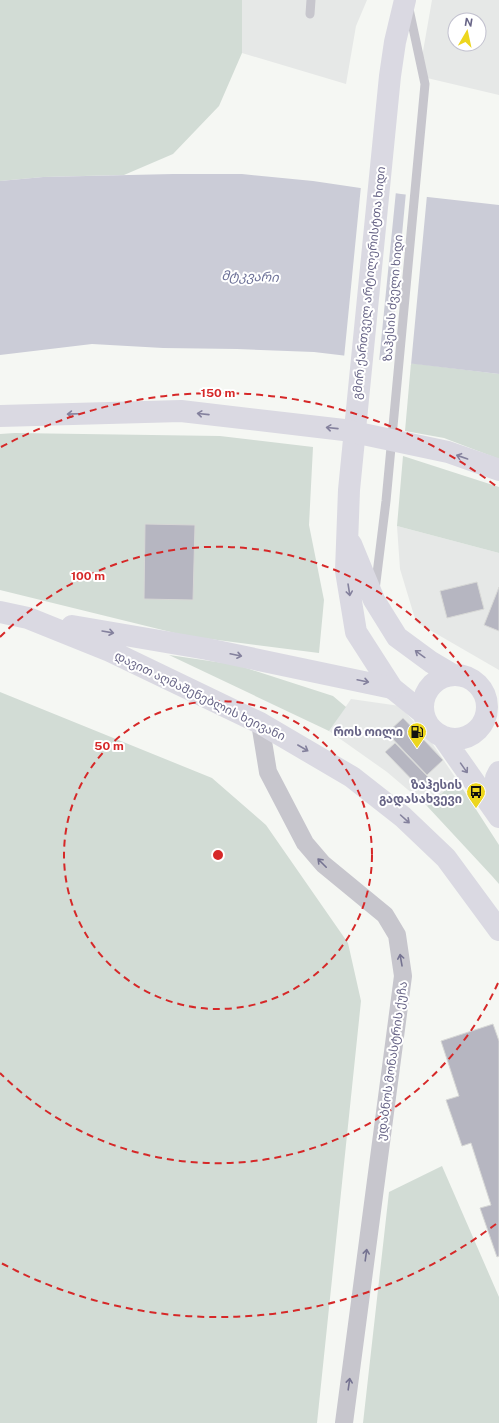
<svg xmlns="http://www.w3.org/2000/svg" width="499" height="1423" viewBox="0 0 499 1423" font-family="'Public Sans','Noto Sans Georgian',sans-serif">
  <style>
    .built { fill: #e6e8e7; fill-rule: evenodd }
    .green { fill: #d2dcd5 }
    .water { fill: #cbccd7 }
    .pier { fill: #f5f7f3 }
    .building { fill: #b6b6c1; stroke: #d7d8d6 }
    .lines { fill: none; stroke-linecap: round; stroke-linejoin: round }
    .lane { stroke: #c7c6cd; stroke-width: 9 }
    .street { stroke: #c7c6cd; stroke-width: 18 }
    .primary { stroke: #dad9e2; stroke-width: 22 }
    .highway { stroke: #dad9e2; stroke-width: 22 }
    .oneway { stroke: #84819d }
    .oneway2 { stroke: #757391 }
    .ring { fill: none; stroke: #d62828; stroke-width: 2; stroke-dasharray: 7 5 }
    .labels { text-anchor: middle; stroke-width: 4; stroke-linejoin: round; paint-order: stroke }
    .street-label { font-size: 12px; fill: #676486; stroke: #fff }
    .poi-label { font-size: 12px; font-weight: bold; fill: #676486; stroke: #fff; text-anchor: end }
    .water-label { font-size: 13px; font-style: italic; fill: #6e7298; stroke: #fff }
    .centre { fill: #d62828; stroke: #fff; stroke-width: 2 }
    .ring-label { font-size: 12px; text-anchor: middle; font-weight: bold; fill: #d62828; stroke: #fff; stroke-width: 4; stroke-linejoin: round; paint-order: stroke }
  </style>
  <rect width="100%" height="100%" fill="#f5f7f3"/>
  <path class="built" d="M242,0H367L356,26L346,84L242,53Z
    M432,0H499V95L427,78L422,57ZM455,20H479V44H455Z
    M397,526L499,553V670L416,622L400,569Z
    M351,699L400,706L430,740L457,780L427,806L387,772L329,731Z"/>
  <path class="green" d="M0,0H242V53L219,106L173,154L124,175L43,177L0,181Z
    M411,363L499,374V459L444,438L405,431Z
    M15,433L220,436L313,447L309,525L324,600L319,653L187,636L0,590V434Z
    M403,456L499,487V553L397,526Z
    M169,655L237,665L333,696L346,707L329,731Z
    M0,692L212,778L266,825L348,943L361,1001L317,1423H0Z
    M457,780L499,845V884L492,876L427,806Z
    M442,1166L499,1297V1423H363L389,1192Z"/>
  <path class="water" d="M173,174H242L313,181L401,194L499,205V374L314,352L237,349L163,348L92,344L0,355V181L43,177Z"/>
  <path class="pier" d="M361,186L396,191L379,362L344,358Z
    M406,192L427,195L411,365L390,363Z"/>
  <path class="building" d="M145,524L195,525L193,600L144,599Z
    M477,582L484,609L447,618L440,591Z
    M499,587V631L484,625Z
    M403,718L443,760L427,775L387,733Z
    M395,743L431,780L421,789L385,752Z
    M493,1024L499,1041V1256L497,1257L480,1208L491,1205L471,1143L462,1146L446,1100L459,1096L441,1041Z"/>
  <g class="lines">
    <path class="lane" d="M310,14L311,0
      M375,590L386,501L425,84L409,9"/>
    <path class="street" d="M260,723L268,772L305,843L323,864L385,915L397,935L403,976L344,1423"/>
    <path class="primary" d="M405,0L395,42L390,76L349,490L346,571L356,632L392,688L423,713
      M351,544L374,600L397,637L431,662L453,675
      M423 707a32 32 0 1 1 64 0a32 32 0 1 1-64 0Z
      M442,736L499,817
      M499,772L496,778L499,791"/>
    <path class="highway" d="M0,416L181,411L344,430L448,452L499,470
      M0,612L28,618L110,651L260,723L352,777L403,817L446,858L499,930
      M72,626L207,649L392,688"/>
  </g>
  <defs><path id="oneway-shaft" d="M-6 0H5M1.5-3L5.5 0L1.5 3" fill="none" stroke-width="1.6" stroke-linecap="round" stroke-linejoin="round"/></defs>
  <g class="oneway">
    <use href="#oneway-shaft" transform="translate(73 414) rotate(178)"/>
    <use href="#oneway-shaft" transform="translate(203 414) rotate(-174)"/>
    <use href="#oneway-shaft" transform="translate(332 428) rotate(-174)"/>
    <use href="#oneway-shaft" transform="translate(462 457) rotate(-161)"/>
    <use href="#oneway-shaft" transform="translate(349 590) rotate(81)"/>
    <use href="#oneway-shaft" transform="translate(108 632) rotate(10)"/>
    <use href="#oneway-shaft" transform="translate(420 654) rotate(-144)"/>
    <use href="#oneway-shaft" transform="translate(236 655) rotate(12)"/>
    <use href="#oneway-shaft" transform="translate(363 681) rotate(12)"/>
    <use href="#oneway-shaft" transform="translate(303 748) rotate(30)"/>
    <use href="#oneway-shaft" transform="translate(464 768) rotate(55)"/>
    <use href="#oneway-shaft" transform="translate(405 819) rotate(42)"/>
  </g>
  <g class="oneway2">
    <use href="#oneway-shaft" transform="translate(322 863) rotate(-135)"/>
    <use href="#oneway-shaft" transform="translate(401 960) rotate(-100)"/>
    <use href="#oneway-shaft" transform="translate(366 1255) rotate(-82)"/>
    <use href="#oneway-shaft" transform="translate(349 1384) rotate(-82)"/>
  </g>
  <g class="ring">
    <circle cx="218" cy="855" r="154"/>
    <path d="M498 983A308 308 0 0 1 0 1073M0 637A308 308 0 0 1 498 727"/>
    <path d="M496 1224A462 462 0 0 1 1 1263M1 447A462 462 0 0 1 496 486"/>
  </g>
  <defs>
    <g id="fuel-pin" transform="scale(1)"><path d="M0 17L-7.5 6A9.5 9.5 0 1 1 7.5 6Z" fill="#edd61d" stroke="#fff"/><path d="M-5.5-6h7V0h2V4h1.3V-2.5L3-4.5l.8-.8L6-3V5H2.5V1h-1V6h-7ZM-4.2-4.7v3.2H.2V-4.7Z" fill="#111"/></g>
    <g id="bus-pin" transform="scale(1)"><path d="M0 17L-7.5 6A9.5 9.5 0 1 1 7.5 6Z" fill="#edd61d" stroke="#fff"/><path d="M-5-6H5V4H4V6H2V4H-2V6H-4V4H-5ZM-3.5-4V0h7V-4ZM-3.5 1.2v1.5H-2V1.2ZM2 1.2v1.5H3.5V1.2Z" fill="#111"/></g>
  </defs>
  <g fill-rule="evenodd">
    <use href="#fuel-pin" x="417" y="732"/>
    <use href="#bus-pin" x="476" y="792"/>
  </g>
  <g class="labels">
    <g class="street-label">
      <text transform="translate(369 283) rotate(-84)" y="4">გმირ ქართველ არტილერისტთა ხიდი</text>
      <text transform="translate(393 298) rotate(-85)" y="4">ზაჰესის ძველი ხიდი</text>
      <text transform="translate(200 696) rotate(26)" y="4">დავით აღმაშენებლის ხეივანი</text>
      <text transform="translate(392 1061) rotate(-82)" y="4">უდაბნოს მონასტრის ქუჩა</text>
    </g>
    <g class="poi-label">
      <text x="403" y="736">როს ოილი</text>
      <text x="462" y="789">ზაჰესის<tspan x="462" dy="14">გადასახვევი</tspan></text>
    </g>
    <g class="water-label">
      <text transform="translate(250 276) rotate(2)" y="5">მტკვარი</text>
    </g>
  </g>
  <circle cx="218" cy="855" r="6" class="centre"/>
  <g class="ring-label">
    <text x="218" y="397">150 m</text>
    <text x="88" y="580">100 m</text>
    <text x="109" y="750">50 m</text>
  </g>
  <g transform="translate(467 32) rotate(9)"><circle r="19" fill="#ffffff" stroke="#c2c1cf"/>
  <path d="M0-3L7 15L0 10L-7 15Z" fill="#edd61d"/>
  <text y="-6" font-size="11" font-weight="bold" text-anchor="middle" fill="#676486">N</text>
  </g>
</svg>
